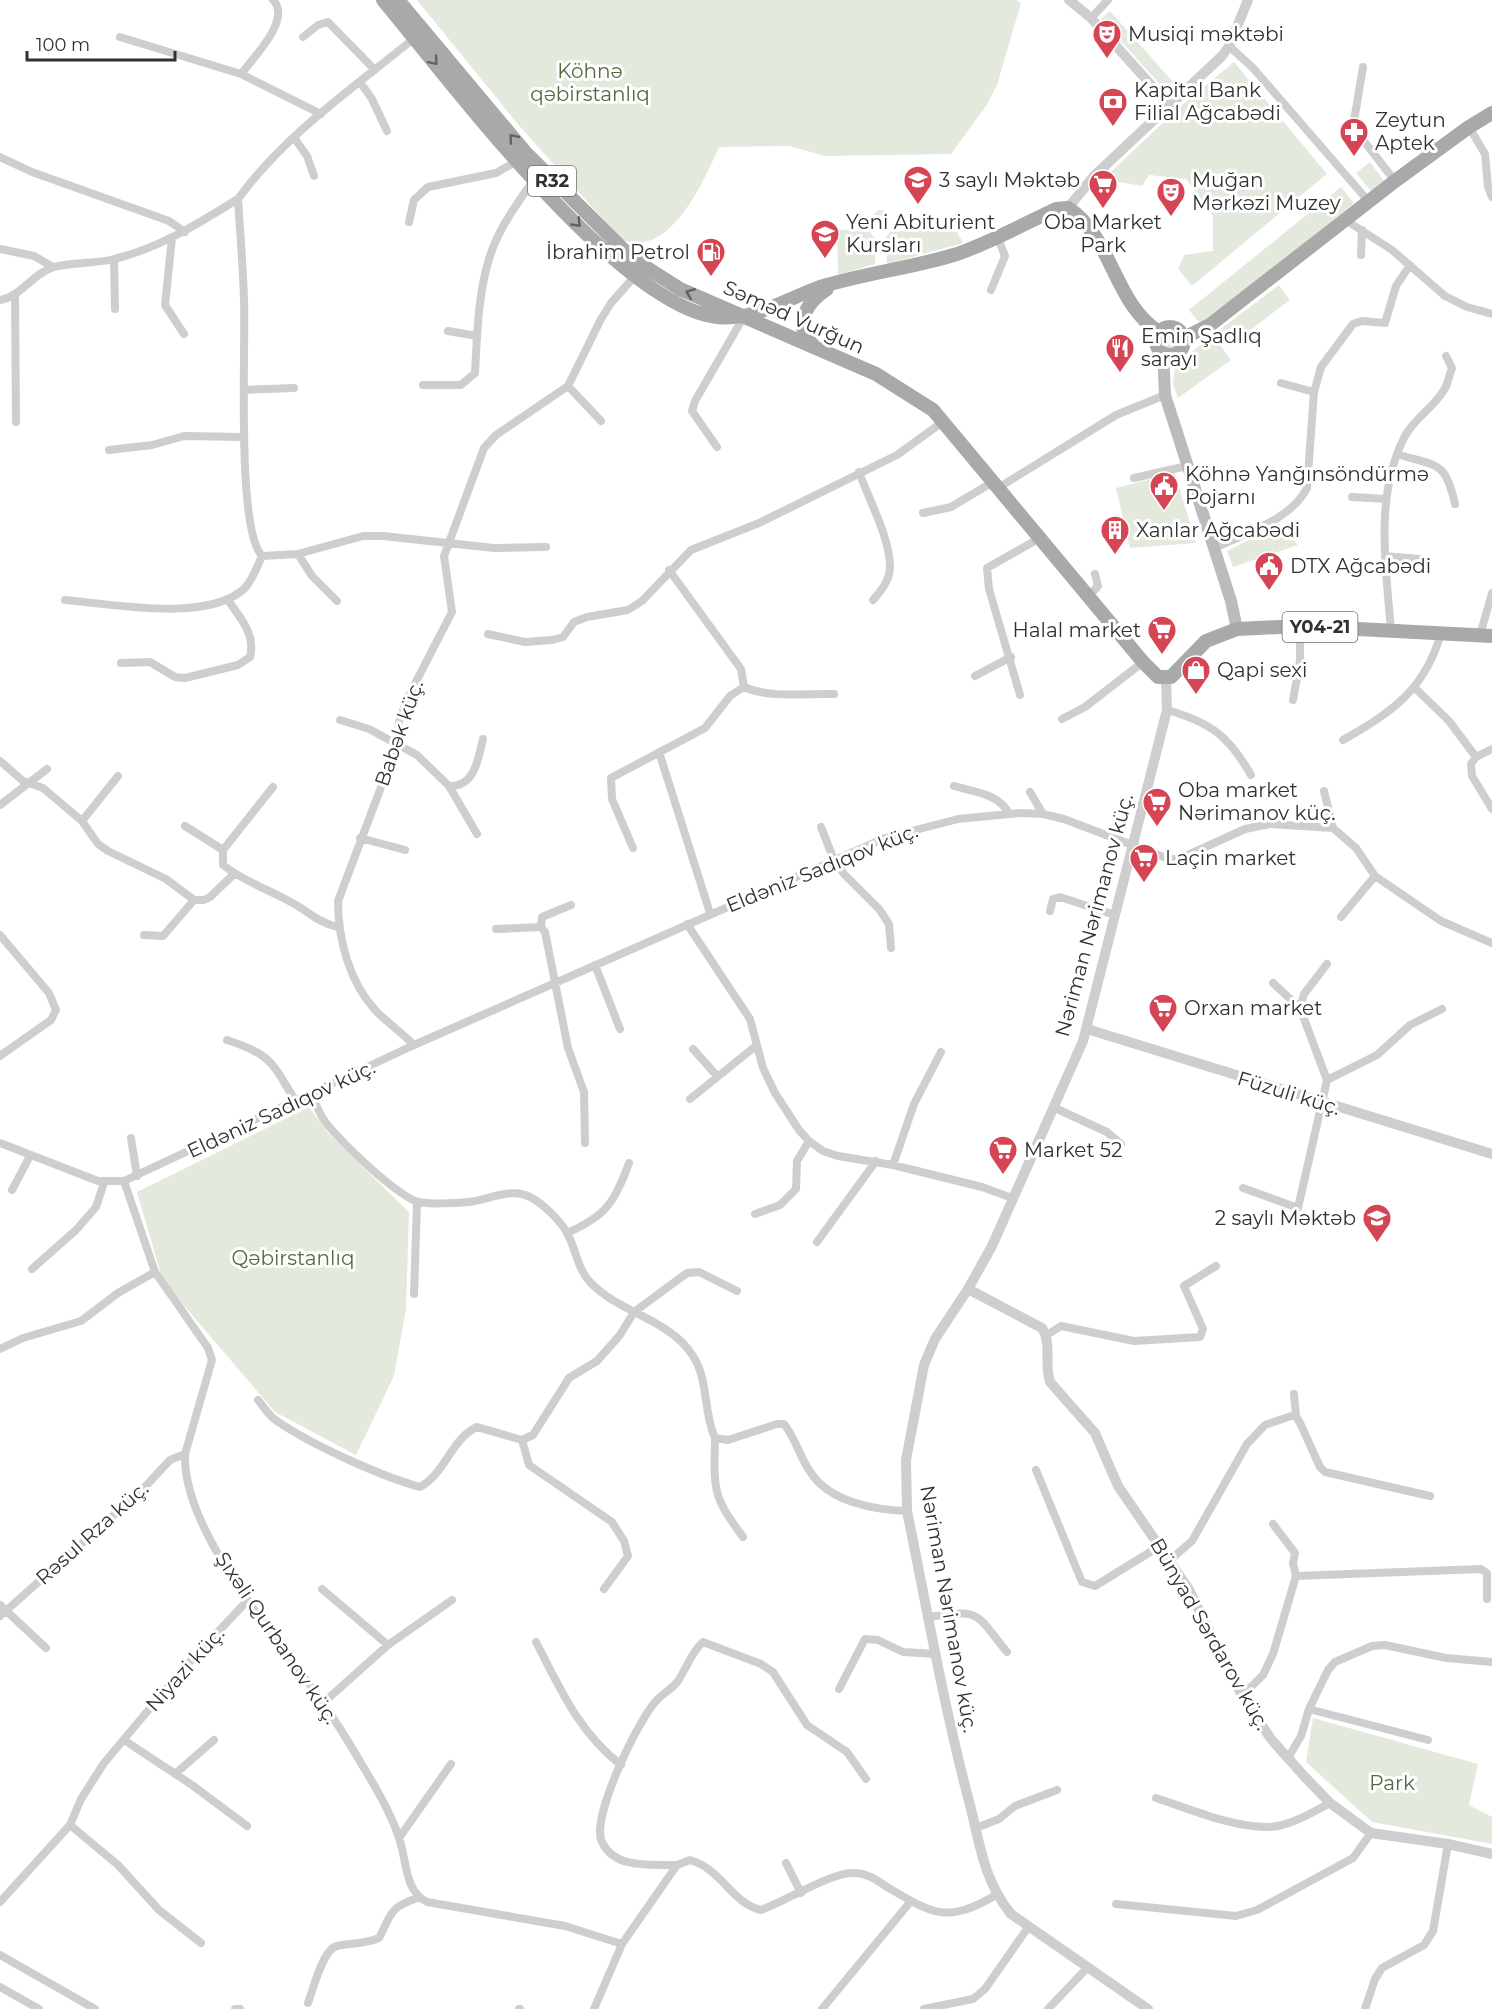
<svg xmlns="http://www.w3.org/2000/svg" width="1492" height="2009" viewBox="0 0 1492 2009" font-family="Montserrat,sans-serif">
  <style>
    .green { fill: #e4e9de }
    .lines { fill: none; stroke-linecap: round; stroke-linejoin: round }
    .minor { stroke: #cecece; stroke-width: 8 }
    .tertiary { stroke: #cecece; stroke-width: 10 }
    .secondary { stroke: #bbb; stroke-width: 12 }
    .primary { stroke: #a9a9a9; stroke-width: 14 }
    .oneway { stroke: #616161 }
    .labels { text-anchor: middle; stroke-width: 6; stroke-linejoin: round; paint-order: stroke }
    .shield { fill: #fff; stroke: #6f6f6f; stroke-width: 1.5 }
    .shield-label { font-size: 18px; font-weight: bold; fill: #313131 }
    .poi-label { font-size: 20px; fill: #313131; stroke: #fff; text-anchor: start }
    .park-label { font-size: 20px; fill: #556942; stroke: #fff }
    .street-label { font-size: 20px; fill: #313131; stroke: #fff }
  </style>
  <rect width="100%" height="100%" fill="#fff"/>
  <path class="green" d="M417,0H1016L1021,3L997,85L986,106L951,154L825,156L789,146L719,147C704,181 669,261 621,239L521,128Z
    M1110,11L1173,82L1164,89L1101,19Z
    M1234,62L1327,174L1192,286L1178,269L1184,255L1213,251V216L1186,179L1149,175L1142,186L1103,179L1181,106Z
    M1370,162L1384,181L1371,191L1356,173Z
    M1341,187L1354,203L1202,326L1189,310Z
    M874 217a7 7 0 1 1 14 0a7 7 0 1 1-14 0Z
    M837,229L870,232L875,239V264L838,275Z
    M945,229L957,232L963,243L887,264L886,237L890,232Z
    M1279,285L1290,300L1229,346L1218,331Z
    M1163 341a7 7 0 1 1 14 0a7 7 0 1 1-14 0Z
    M1213,335L1231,360L1178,398L1173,384L1175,365Z
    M1175,473L1196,543L1130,548L1116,488Z
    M1280,524L1298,545L1233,567L1227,551Z
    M309,1107L328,1133L409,1212L406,1309L394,1376L356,1455L275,1412L163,1281L137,1192Z
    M1313,1718L1478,1764L1469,1805L1492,1817V1844L1372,1822L1306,1762Z"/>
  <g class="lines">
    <path class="minor" d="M1091,18L1108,0
      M120,37L241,74L321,114
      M303,37L318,25L328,22L375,70
      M1229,46L1253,68L1370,203
      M1363,67L1353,127L1395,181
      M241,74C254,57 292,19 273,0
      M360,82L372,99L387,131
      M1469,127L1485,154L1488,187L1492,197
      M295,139L307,156L314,176
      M0,157L32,172L169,221L185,232
      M1347,221L1392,250L1445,296L1467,307L1492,314
      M409,222L414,200L428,187L496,173L517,161
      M172,238L165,305L184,334
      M0,249L34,256L53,267
      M1361,255L1362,230
      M114,259L115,309
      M991,290L1005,256L997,236
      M15,296L16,422
      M0,300C22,296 33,273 54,267C73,262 95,264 114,259C160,248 199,223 238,199
      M448,331L477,336
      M1281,383L1314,392
      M423,385H461L475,373C477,335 478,295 489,259C498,229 517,204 534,179
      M568,386L601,421
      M244,390L294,388
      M717,447L692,411L695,401L743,318
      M109,450L152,445L184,436L243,437
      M1397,454C1438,467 1445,460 1455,504
      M859,472C869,500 890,538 890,567C890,580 881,591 873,600
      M1134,478L1187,466
      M998,488L1116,415L1165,395
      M1352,497L1386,499
      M923,513L951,507L993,482
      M1215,548C1245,533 1291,520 1307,488L1314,392L1321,367L1353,324L1362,321L1385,323L1396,286L1410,265
      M298,554L312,576L337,601
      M262,556C236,529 246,345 244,299C243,266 240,232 238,199C285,134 356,86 417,36
      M262,556L298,554L363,536H383L494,548L546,547
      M1385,556L1420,559
      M1089,596L1098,586L1095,574
      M65,600C112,604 208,623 245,588C253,579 257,567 262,556
      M1391,631C1386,567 1374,495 1405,436C1415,418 1434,407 1444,390C1448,384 1449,375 1452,368L1446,356
      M488,634L525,642L552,640L563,637L574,622L587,617L628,610L642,601L691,550L759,523L897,455L944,421
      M1480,635L1492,593
      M121,663L150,662L175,677L185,678L238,665L250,657C256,634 240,618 228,600
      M975,676L1011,657
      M744,687C771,699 805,693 834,694
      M1414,687L1449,721L1476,757
      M1020,695L989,589L987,568L1040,538
      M1293,700L1300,661V626
      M1167,710C1210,722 1229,736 1251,775
      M1062,719L1085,707L1143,662
      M340,720L369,729L417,755L449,786C475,787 478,759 483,739
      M1343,740C1392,712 1425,690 1441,633
      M1492,749L1476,757L1471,764L1472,776L1492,809
      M659,752L710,913
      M0,761L23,781L43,788L82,821L98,844L108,851L166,879L194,900H204L210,897L234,874
      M449,786L477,834
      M954,786C975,792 1000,794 1009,814
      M273,787L223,850V865C243,881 267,889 289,901C307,910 318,923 338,927
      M1324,791L1333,828
      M1030,792L1043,814
      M0,805L47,769
      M82,821L118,776
      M185,826L223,850
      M821,827L834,860L844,874L879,909L889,924L891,948
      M360,838L405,850
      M633,848L612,799L611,778L705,728L730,696L744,687L741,669L669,570
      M1050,911L1053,899L1060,897L1115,915
      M1341,917L1375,876
      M687,924L750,1019L763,1068L775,1093L799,1130L809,1141L823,1151L838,1156L893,1165L982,1187L1012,1198
      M541,927L542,917L571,905
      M496,929L541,927L545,932L568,1048L584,1092L585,1143
      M0,935L49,993L56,1010L51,1020L0,1056
      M144,935L163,936L194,900
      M595,965L620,1029
      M1300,1008L1304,994L1327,964
      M227,1040C273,1055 272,1063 296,1102
      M414,1045C402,1033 388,1023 376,1011C349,982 338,939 338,901L397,745L399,722L407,699L452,612L444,556L484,448L496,435L568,386L601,319L611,303L634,277
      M693,1049L717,1076
      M1327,1080L1377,1055L1410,1025L1442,1009
      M311,1095C316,1104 320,1115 326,1123C345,1146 390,1189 415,1201C424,1205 458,1203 469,1202C489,1200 512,1186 532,1198C544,1205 560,1220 567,1233C576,1249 577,1268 590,1282C619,1313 670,1319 693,1356C709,1381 703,1412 715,1438L728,1440L777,1424H784C796,1439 800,1458 811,1473C830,1502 875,1510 907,1511
      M690,1099L757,1045
      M1055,1108L1107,1132L1121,1144
      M131,1138L137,1176
      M0,1143L98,1181H124L414,1045L885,838L958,819L1020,813L1043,814L1064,819L1169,859H1179L1245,829L1270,824L1333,828L1356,848L1375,876L1441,921L1492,943
      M893,1165L914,1104L941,1052
      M124,1181L155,1272L208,1348L212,1360L185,1454C182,1532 280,1640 323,1703C334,1719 345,1736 355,1753C371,1780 389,1808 399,1838C407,1860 404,1891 427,1902L565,1926L622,1944L677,1865L690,1860C722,1869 731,1903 761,1910C784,1902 834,1871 854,1873C867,1873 877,1880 887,1887C933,1914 947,1924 996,1895
      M1243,1188L1298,1208L1327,1080L1300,1008L1273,983
      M12,1190L30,1156
      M755,1214L780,1205L796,1189L797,1161L809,1141
      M567,1233C606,1216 615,1202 629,1163
      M817,1242L876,1161
      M32,1269L76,1230L96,1207L104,1183
      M414,1294L417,1203
      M1047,1335L1061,1326L1134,1341L1200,1337L1203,1329L1184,1286L1216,1266
      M0,1349L23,1338L81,1321L118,1293L155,1272
      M1294,1394L1296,1416
      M258,1400C264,1407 269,1416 277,1421C310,1444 380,1476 420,1487C445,1474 451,1439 477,1427L522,1440L533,1435L569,1378L597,1361L620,1335L634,1312L687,1273L699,1272L737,1291
      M715,1438C714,1491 712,1495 743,1537
      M522,1440L529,1465L612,1522L624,1541L628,1556L604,1589
      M1036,1470L1082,1582L1095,1586L1160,1546
      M1170,1560L1192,1541L1247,1444L1265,1425L1291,1416H1296L1300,1423L1320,1467L1325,1472L1430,1496
      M1296,1576L1481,1569L1487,1573V1599
      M322,1589L388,1645
      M0,1605L46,1648
      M0,1616L142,1490L170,1460L185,1454
      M929,1617C982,1609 974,1612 1007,1652
      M536,1642C561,1690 578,1731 621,1765
      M839,1689L865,1639L878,1640L903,1652L936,1654
      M1242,1696L1263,1675L1273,1654L1296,1576L1293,1563L1295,1553L1273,1524
      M323,1703L388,1645L452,1600
      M1309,1709L1428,1740
      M124,1740L192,1785L247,1826
      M1288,1758L1301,1736L1309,1709L1328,1670L1335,1662L1372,1646L1385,1645L1446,1658L1492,1662
      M175,1774L214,1740
      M1156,1798C1190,1809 1228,1826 1265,1827C1287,1828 1311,1813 1330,1803
      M70,1825L118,1865L159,1910L201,1943
      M976,1828L999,1819L1015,1806L1057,1790
      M399,1838L451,1764
      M786,1863L801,1893
      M677,1865C652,1864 615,1870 602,1842C590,1819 639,1717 658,1699C665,1692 672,1689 678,1681C686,1669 692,1651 703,1642L761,1664L773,1672L807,1725L847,1752L866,1779
      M0,1902L70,1825L81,1799L104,1763L182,1670L248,1600
      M1116,1904L1236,1916L1257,1910L1353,1858L1371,1833
      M0,1955L95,2009
      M0,1987L39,2009
      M308,2003C313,1989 323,1949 337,1946C352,1943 365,1944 379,1938C392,1913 389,1908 417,1898
      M235,2009H240
      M519,2009H520
      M594,2009L622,1944
      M822,2009L911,1901
      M924,2009L973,1999L985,1989L1029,1926
      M1048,2009L1088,1967
      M1365,2009L1375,1979L1382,1968L1424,1945L1433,1931L1448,1844"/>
    <path class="tertiary" d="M1069,0L1091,18L1169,105
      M1068,208L1094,176L1222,56L1229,46L1248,0
      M1087,1029L1492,1154
      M968,1289L1042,1328C1052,1343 1044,1364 1050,1382L1095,1433L1118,1486L1188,1588L1242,1696L1271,1739L1304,1776L1330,1803L1371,1833L1448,1844L1492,1854
      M1148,2009L1011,1914C984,1881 980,1845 970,1805C944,1708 927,1609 907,1511L906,1460L924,1365L935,1339L968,1289L992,1246L1083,1041L1167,710L1166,679"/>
    <path class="secondary" d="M1163,353L1165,395L1231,601L1237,629"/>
    <path class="primary" d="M383,0C448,78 618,306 717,317C754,321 786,299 820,287C865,273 912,268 957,254C991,242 1024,224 1056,209L1068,208C1112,236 1114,304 1159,332
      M398,0L526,153L633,259L680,289L876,374L933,410L1143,662L1158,677H1171L1206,641L1237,629L1300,626L1492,636
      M1156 341a14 14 0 1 1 28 0a14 14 0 1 1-28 0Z
      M1184,338L1210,325L1395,181L1469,127L1492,113
      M814,346C792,325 806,303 827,289"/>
  </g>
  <defs><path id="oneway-chevron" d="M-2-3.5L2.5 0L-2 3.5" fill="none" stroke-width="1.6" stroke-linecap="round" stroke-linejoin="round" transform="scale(1.5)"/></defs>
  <g class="oneway">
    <use href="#oneway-chevron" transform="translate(434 61) rotate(50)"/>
    <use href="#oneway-chevron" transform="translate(513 138) rotate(-130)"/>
    <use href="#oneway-chevron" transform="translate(577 223) rotate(46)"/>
    <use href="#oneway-chevron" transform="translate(690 293) rotate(-158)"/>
  </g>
  <defs>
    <g id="theatre-pin" transform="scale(1.5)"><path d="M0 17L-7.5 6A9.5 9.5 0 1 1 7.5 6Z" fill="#d64553" stroke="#fff"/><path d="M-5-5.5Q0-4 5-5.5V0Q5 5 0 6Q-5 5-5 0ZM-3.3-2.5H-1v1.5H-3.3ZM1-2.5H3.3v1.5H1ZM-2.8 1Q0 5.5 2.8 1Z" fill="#fff"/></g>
    <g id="bank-pin" transform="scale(1.5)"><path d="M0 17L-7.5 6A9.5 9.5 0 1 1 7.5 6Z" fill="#d64553" stroke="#fff"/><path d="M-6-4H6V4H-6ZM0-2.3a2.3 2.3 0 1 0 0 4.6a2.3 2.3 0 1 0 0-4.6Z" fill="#fff"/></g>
    <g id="pharmacy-pin" transform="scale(1.5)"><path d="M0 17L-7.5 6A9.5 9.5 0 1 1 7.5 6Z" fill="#d64553" stroke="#fff"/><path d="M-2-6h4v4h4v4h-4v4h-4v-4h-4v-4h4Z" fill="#fff"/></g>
    <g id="school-pin" transform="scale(1.5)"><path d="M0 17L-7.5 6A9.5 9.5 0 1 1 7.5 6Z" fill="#d64553" stroke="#fff"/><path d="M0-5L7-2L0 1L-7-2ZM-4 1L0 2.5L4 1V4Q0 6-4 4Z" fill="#fff"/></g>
    <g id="supermarket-pin" transform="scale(1.5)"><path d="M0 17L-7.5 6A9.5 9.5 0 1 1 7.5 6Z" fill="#d64553" stroke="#fff"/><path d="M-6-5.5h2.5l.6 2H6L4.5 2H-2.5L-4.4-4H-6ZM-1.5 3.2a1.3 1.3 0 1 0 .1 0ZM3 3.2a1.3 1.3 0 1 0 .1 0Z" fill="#fff"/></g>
    <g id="fuel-pin" transform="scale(1.5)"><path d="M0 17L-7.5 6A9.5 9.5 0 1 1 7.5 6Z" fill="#d64553" stroke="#fff"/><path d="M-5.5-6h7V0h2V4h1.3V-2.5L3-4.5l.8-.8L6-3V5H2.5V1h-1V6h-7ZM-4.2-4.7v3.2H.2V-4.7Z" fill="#fff"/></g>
    <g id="restaurant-pin" transform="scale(1.5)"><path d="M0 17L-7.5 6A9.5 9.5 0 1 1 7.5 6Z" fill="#d64553" stroke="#fff"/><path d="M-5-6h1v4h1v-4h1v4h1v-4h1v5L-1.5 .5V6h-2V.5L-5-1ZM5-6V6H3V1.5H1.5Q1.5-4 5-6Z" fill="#fff"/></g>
    <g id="civic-pin" transform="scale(1.5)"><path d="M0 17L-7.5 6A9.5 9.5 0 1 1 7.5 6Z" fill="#d64553" stroke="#fff"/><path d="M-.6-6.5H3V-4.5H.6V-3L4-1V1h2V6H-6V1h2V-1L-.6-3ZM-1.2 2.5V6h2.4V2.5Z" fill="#fff"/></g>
    <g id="building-pin" transform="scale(1.5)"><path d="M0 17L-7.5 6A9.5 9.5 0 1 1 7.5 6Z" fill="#d64553" stroke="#fff"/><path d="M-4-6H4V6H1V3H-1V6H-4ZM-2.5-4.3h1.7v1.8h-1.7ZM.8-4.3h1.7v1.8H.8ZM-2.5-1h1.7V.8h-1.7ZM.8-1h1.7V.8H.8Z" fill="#fff"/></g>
    <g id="shop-pin" transform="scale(1.5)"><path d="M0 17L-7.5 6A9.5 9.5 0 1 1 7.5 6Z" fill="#d64553" stroke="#fff"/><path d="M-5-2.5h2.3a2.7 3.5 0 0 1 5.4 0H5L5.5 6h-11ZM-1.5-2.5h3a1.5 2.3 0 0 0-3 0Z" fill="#fff"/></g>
  </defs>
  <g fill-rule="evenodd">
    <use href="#theatre-pin" x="1107" y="34"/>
    <use href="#bank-pin" x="1113" y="102"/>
    <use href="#pharmacy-pin" x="1354" y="132"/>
    <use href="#school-pin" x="918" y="180"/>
    <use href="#supermarket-pin" x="1103" y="184"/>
    <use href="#theatre-pin" x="1171" y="192"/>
    <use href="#school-pin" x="825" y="234"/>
    <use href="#fuel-pin" x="711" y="252"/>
    <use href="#restaurant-pin" x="1120" y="348"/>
    <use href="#civic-pin" x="1164" y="486"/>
    <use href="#building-pin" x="1115" y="530"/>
    <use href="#civic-pin" x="1269" y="566"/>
    <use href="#supermarket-pin" x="1162" y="630"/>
    <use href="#shop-pin" x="1196" y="670"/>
    <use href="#supermarket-pin" x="1157" y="802"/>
    <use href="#supermarket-pin" x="1144" y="858"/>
    <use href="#supermarket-pin" x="1163" y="1008"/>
    <use href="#supermarket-pin" x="1003" y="1150"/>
    <use href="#school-pin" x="1377" y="1218"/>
  </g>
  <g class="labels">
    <g class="shield">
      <rect x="528" y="166" width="48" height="30" rx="4.5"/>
      <rect x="1282.5" y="612" width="75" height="30" rx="4.5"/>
    </g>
    <g class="shield-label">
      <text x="552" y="187">R32</text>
      <text x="1320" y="633">Y04-21</text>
    </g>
    <g class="poi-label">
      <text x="1128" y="41">Musiqi məktəbi</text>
      <text x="1134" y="97">Kapital Bank<tspan x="1134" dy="23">Filial Ağcabədi</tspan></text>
      <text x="1375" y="127">Zeytun<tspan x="1375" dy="23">Aptek</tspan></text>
      <text x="939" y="187">3 saylı Məktəb</text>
      <text x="1192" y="187">Muğan<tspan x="1192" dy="23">Mərkəzi Muzey</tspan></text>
      <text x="846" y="229">Yeni Abiturient<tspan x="846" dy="23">Kursları</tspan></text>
      <text x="1103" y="229" text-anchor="middle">Oba Market<tspan x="1103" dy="23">Park</tspan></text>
      <text x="690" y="259" text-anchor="end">İbrahim Petrol</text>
      <text x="1141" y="343">Emin Şadlıq<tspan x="1141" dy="23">sarayı</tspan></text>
      <text x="1185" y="481">Köhnə Yanğınsöndürmə<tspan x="1185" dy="23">Pojarnı</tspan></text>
      <text x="1136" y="537">Xanlar Ağcabədi</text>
      <text x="1290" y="573">DTX Ağcabədi</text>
      <text x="1141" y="637" text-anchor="end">Halal market</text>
      <text x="1217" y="677">Qapi sexi</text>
      <text x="1178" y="797">Oba market<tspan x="1178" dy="23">Nərimanov küç.</tspan></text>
      <text x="1165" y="865">Laçin market</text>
      <text x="1184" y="1015">Orxan market</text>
      <text x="1024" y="1157">Market 52</text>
      <text x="1356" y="1225" text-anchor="end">2 saylı Məktəb</text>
    </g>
    <g class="park-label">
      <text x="590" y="78">Köhnə<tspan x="590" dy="23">qəbirstanlıq</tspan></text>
      <text x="293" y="1265">Qəbirstanlıq</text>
      <text x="1392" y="1790">Park</text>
    </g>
    <g class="street-label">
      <text transform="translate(794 317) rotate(24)" y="7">Səməd Vurğun</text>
      <text transform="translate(399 733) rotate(-71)" y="7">Babək küç.</text>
      <text transform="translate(822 868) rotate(-22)" y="7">Eldəniz Sadıqov küç.</text>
      <text transform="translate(1094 915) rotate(-75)" y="7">Nəriman Nərimanov küç.</text>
      <text transform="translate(1289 1093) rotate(17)" y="7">Füzuli küç.</text>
      <text transform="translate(281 1109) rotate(-25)" y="7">Eldəniz Sadıqov küç.</text>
      <text transform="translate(92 1533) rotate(-42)" y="7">Rəsul Rza küç.</text>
      <text transform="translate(949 1609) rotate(80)" y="7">Nəriman Nərimanov küç.</text>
      <text transform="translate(1210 1634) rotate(60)" y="7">Bünyad Sərdarov küç.</text>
      <text transform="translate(277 1638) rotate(56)" y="7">Şıxəli Qurbanov küç.</text>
      <text transform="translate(185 1669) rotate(-48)" y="7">Niyazi küç.</text>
    </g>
  </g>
  <path d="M27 51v9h148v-9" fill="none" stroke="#313131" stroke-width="3"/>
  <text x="36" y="51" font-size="18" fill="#313131" stroke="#ffffff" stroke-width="4.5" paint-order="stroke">100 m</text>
</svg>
